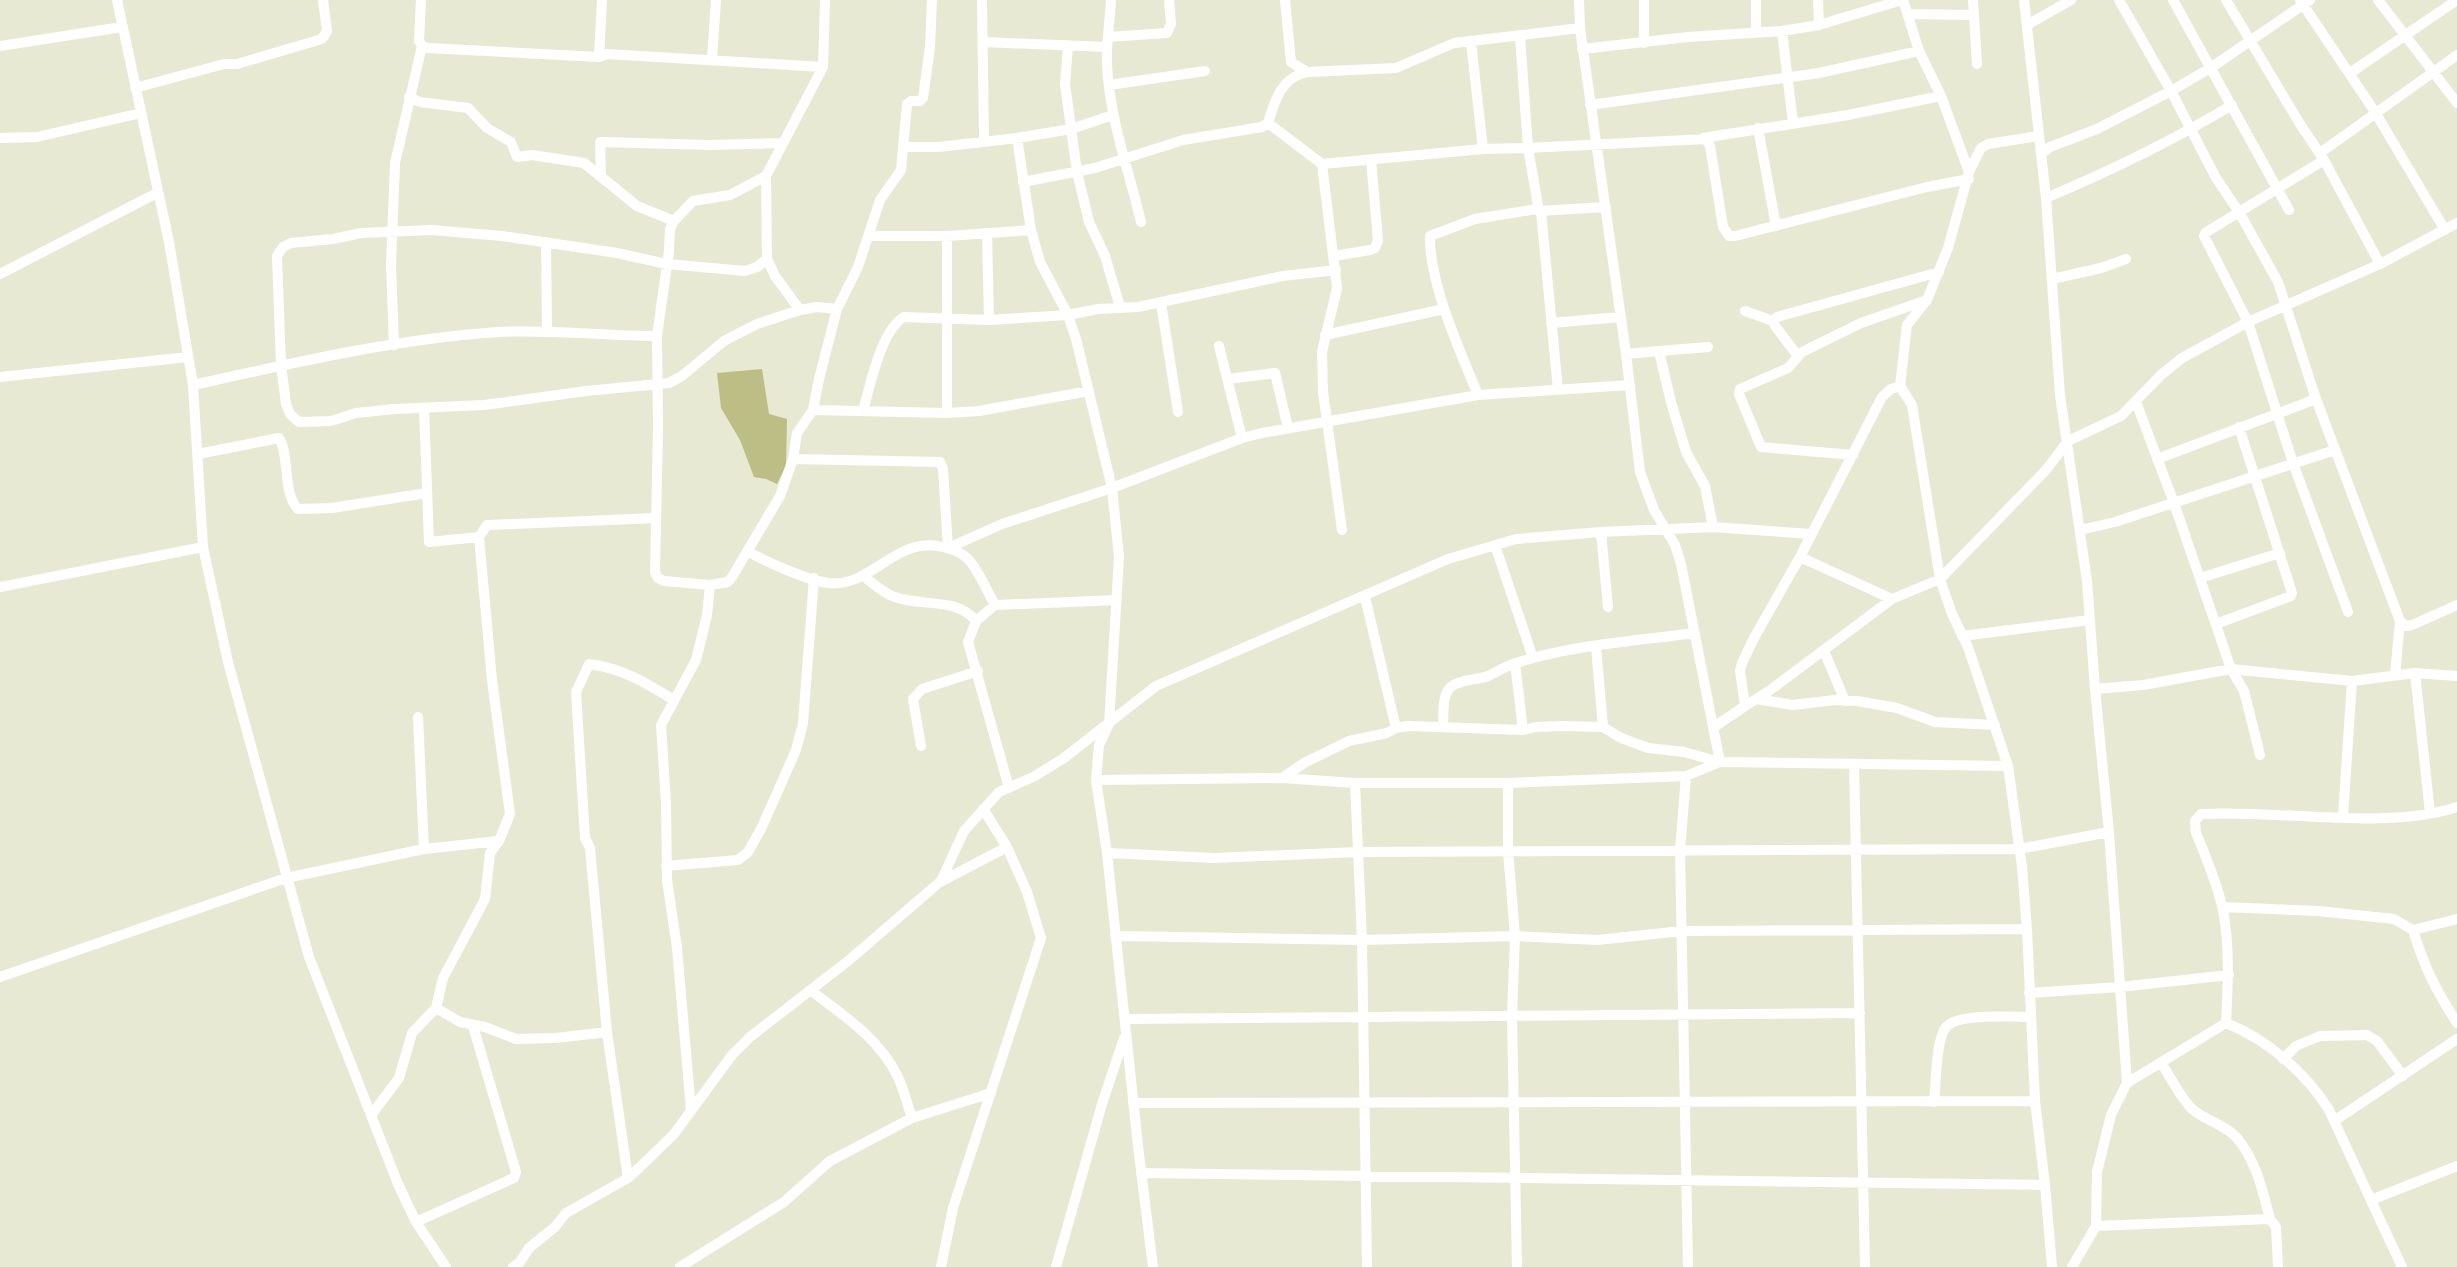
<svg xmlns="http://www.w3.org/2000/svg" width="2457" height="1267" viewBox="0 0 2457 1267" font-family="Commissioner,sans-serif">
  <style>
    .green { fill: #bdbe85 }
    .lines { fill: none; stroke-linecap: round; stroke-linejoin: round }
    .minor { stroke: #fff; stroke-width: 10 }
  </style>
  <rect width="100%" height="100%" fill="#e8e9d2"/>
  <path class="green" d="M762,369L769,414L787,419L786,466L777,484L766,479L754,477L740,440L721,408L717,373Z"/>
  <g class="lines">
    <path class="minor" d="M117,0L169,242L193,385L203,547L228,662L309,957L398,1184L416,1222L446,1267
      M421,0L419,41L422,46L428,48L599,57L607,54L823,67
      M982,0L984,140
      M1111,0C1110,21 1106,43 1107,64C1109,117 1129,171 1141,222
      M1285,0L1291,62L1307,72L1396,68L1454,43L1580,28
      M1579,0L1580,28L1626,354L1640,472L1654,510L1675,545L1681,564L1720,762L2008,766L2022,867L2027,929L2035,1101L2045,1185L2052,1267
      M1644,0V43
      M1756,0V33
      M1818,0L1819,25
      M1903,0L1919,51L1941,96L1969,172
      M1973,0L1977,64
      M2024,0L2046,198L2060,395L2087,581L2095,689L2109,832L2127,1083L2111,1115L2097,1172L2096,1226L2072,1267
      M2119,0L2171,91L2216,178L2239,212L2278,282L2316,399L2400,621L2406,626L2412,625L2457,605
      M2173,0L2289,210
      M2226,0L2300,124L2324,160L2380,264
      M2300,0L2375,112L2445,230
      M2378,0L2457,103
      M1908,14L1974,15
      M2027,25L2071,0
      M1782,31L1793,123
      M1108,37L1167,33L1171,24L1169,0
      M1520,37L1528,148L1706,139L1710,146L1723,227L1729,236H1735L1927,187L1969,179
      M983,42L1107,47
      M1471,42L1483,149
      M0,46L122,27
      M1068,46L1065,84L1077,172L1089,222L1105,256L1120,307
      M1582,49L1688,37L1782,31L1819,25L1902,0
      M599,57L602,0
      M712,59L716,0
      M2350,73L2457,0
      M1109,85L1205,71
      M135,88L224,64H237L322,39L327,31L323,0
      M409,97L420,102L468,108L487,128L511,142L517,157L532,155L584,163L637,206L674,221
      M1590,105L1819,73L1919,51
      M1268,123L1322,164
      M1758,128L1776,226
      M0,138L37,137L141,113
      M1017,138L1031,230L1040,262L1068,315L1076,339L1112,488L1119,557L1109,724L1099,745L1096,780L1107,853L1138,1146L1153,1267
      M1703,138L1848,115L1941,96
      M904,147H939L1017,138L1071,129L1113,115
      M2320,153L2457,55
      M2041,154L2050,147L2097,129L2171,91L2212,67L2310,0
      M2324,160L2205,233L2204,236L2248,322L2293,463L2348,612
      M766,176L767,259L775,276L800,310
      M601,177L600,142L709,145L782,143
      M1023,182L1095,168L1183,140L1262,127L1268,123C1275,100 1281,78 1307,72
      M2046,198C2110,171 2172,141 2232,105
      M1541,212L1558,390
      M987,233L989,320
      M868,236H947L1031,230
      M546,242L547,332
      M1334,256L1370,250L1375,248L1378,241L1371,160
      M767,259L757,267L745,271L667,264L617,253L502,236L432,230L361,233L333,239L291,243L283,247L277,256L281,365L286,404L290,414L299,422L331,421L356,413L395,409L484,405L586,391L669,383L682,376L724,341L757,324L800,310L817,307L837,309
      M0,274L157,193
      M2052,279L2101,268L2126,259
      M1161,303L1178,412
      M1745,311L1773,321
      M1551,323L1621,317
      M1325,335L1444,309
      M394,345L391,265L395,163L422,46
      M1219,346L1242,438
      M1659,351L1708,347
      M1626,354L1659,351L1671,402L1686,452L1705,486L1713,527
      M1798,356L1775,326L1773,321L1777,317L1939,272
      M0,377L188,357
      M1228,379L1275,373L1288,428
      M193,385C293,363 395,339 498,332C551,329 604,336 657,336
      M1900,386L1912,405L1940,579L1952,614L1968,647L2008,766
      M1478,395C1460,351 1429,283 1430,236L1475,219L1537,209
      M2136,402L2174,503L2231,669L2244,691L2260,755
      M813,410L947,413L979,411L1089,391
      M863,411C870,386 881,330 904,317L989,320L1068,315L1098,309L1138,307L1283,276L1336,270
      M947,413V236
      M198,454L279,438C290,454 282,493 298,509L332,508L427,493
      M1853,455L1761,447L1739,394L1740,389L1788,368L1802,352L1861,323L1927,300
      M793,459L940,462L943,469L948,548L1002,524L1112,488L1242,438L1262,433L1478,395L1630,385
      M2157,459L2316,399
      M1342,530L1323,392L1322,352L1337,288L1322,164L1483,149L1528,148L1539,211L1606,207
      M2080,530L2115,522L2335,450
      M1601,532L1608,607
      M479,537L487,525L656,518
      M1495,545L1533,658
      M747,551C766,562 807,580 828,583C873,588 895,535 943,547C950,548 962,553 967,558C977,567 988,593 995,605
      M1800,557L1892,599
      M863,576C873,583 884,594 895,597C922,607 957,597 976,621
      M2200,578L2280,553
      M710,585L664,581L658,578L655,572L658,429L657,336L669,251L670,229L674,221L693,201L730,195L766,176L823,67L825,0
      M0,587L203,547
      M1365,597L1396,728
      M2216,624L2291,596L2292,593L2239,427
      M1962,636L2090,620
      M1596,647L1603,727
      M1824,651L1845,701
      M1515,663L1523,730
      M2415,673L2430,813
      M2395,675L2400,621
      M2095,689L2143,685L2231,669L2352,681L2415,673L2457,676
      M1756,699L1793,705L1835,700L1857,701L1897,708L1935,722L1995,725
      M1745,706L1769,691L1892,599L1940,579L2046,470L2068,441L2121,416L2162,374L2182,358L2248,322L2380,264L2457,223
      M418,717L424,849
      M1443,727C1444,716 1441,694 1452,686C1461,679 1478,680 1488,676C1497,672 1504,667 1513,664C1569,645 1636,641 1694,633
      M1714,727L1745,706L1740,671L1742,663L1754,638L1800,557L1882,397L1891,389L1900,386L1907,325L1927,300L1948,248L1969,172L1981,148L1988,144L2039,136
      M921,746L913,699L922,689L978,671
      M1854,764L1865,1267
      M1686,776L1680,851L1688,1267
      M1282,778L1355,783H1508L1686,776L1720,762
      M1096,780L1282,778L1304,763L1349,741L1387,733L1396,728L1408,726L1523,730L1536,727L1561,726L1603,727L1621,738L1648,748L1684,752L1720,762
      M1355,783L1362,940L1367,1267
      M1508,783V851L1515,936L1512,1016L1517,1267
      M1009,788L968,642L976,621L995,605L1117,600
      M983,809L1007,847
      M2343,816L2352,681
      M1107,853L1214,858L1358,852L2019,849L2109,832
      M666,866L738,860L748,852L762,827L796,750L803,723L814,578
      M2222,907L2318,911L2394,919L2413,930L2457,919
      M2413,930C2424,967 2436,990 2457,1023
      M1115,936L1362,940L1515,936L1597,940L1682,931L2027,929
      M0,977L286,878L424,849L499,841
      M810,990C842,1014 880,1039 898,1077C904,1090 907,1104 912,1118
      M2029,993L2120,987L2229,975
      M436,1008L460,1022L485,1027L516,1039L556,1038L607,1032
      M1125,1019L1860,1013
      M2226,1023C2228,985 2230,948 2223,910C2218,888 2205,854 2196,833L2195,821L2201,814C2281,809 2382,831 2457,807
      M2283,1059L2296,1046L2320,1036L2367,1035L2377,1041L2403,1076
      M2161,1062C2170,1077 2179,1095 2191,1108C2205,1121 2225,1124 2237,1138C2256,1160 2263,1192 2270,1219
      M2127,1083L2226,1023C2267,1039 2306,1073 2329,1110L2402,1267
      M1934,1102C1936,1084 1936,1039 1946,1027C1958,1013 2011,1017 2030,1017
      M1133,1103L2035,1101
      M691,1110L677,948L667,880L666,803L661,725L696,660L707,615L710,585L728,582L732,577L780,496L793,459L797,433L813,410L819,379L837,309L858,267L880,200L901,170L907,104L911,101H920L923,98L930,47L932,0
      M372,1114L399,1078L412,1033L436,1008L443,978L485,899L490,853L499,841L510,814L492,680L479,537L429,542L424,408
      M2334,1121L2457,1039
      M1141,1173L2045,1185
      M628,1178L607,1032L590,848L585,838L576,692L589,664C622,668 646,683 674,700
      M2371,1200L2457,1166
      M416,1222L514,1178L516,1172L473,1026
      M2096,1226L2270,1219L2276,1227L2278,1267
      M513,1267L520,1262L529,1248L555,1227L566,1213L628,1178L639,1168L674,1134L732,1055L750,1037L848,961L941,881L964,831L999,792L1035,776L1064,758L1156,686L1448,559L1516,539L1601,532L1713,527L1811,534
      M680,1267L784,1202L830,1161L912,1118L991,1093
      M941,1267L953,1208L1041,938L1027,892L1007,847L942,881
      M1056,1267L1102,1104L1124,1038"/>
  </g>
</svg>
